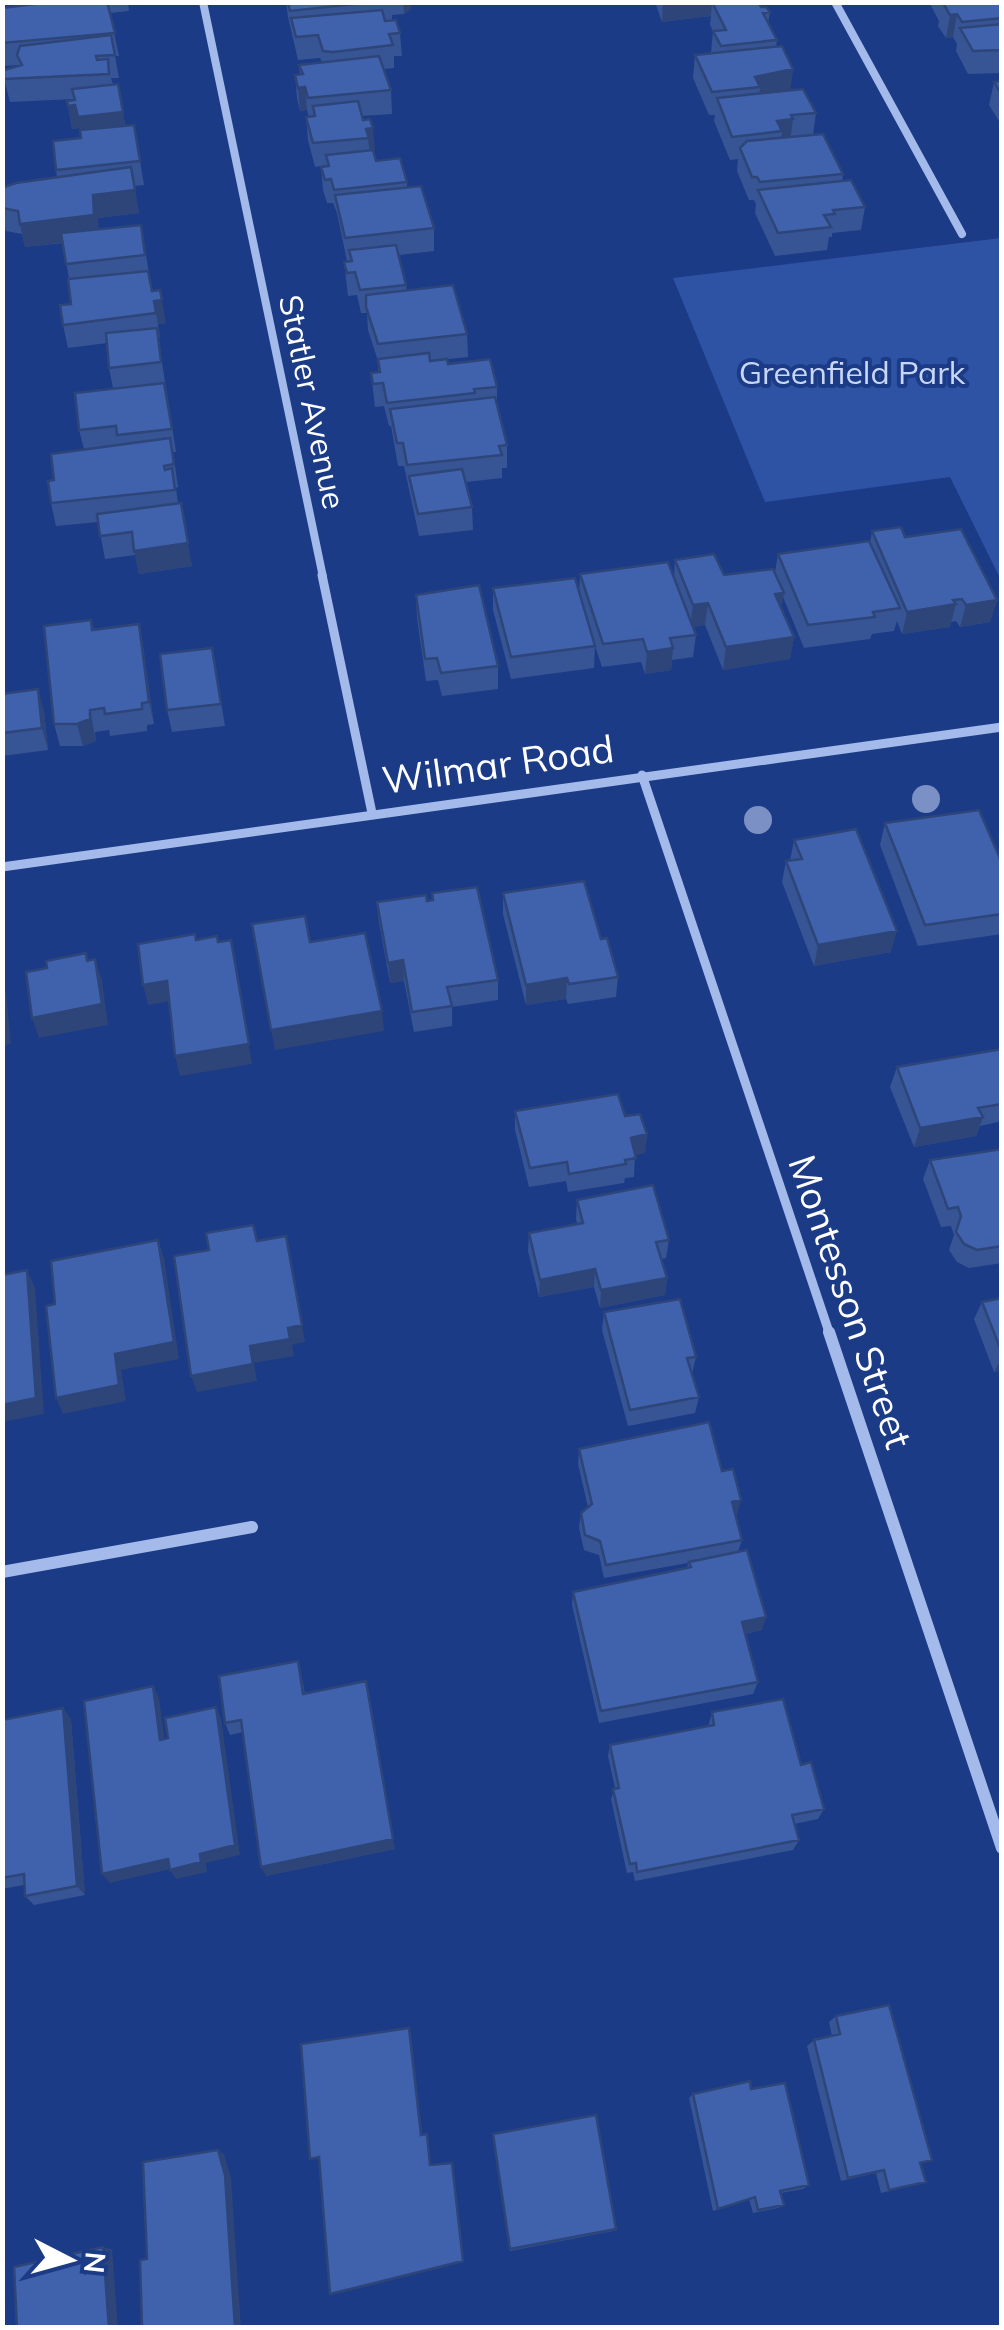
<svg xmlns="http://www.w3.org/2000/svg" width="1004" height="2330" viewBox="0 0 1004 2330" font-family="Mulish,sans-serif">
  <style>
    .green { fill: #2f53a4 }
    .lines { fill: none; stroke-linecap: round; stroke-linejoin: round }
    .street-far2 { stroke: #a3baeb; stroke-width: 8 }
    .street-far1 { stroke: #a3baeb; stroke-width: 9 }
    .street { stroke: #a3baeb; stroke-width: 12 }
    .tree { fill: #7b91c5 }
    .wall { fill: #375495 }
    .shaded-wall { fill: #2d4579 }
    .building { fill: #4062ad; stroke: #2d4579; stroke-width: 2.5 }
    .labels { text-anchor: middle; stroke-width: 8; stroke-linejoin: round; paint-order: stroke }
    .far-park-label { font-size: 32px; fill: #c8d7f8; stroke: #1c3b86 }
    .far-street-label { font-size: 32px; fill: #fff; stroke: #1c3b86 }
    .street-label { font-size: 38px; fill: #fff; stroke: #1c3b86 }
  </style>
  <rect width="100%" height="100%" fill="#1c3b86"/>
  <path class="green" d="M1001,238V580L950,477L765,502L673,278Z"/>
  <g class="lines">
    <path class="street-far2" d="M203,2L323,577
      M835,2L962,234"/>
    <path class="street-far1" d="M322,575L372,813
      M642,775L830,1335
      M2,867L1002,727"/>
    <path class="street" d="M829,1332L1002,1848
      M2,1572L252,1527"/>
  </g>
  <g class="tree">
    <circle cx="926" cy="799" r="14"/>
    <circle cx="758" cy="820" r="14"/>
  </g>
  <path class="wall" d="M47,2H128L129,11L110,13L119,56H115L119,78H111L126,126L134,125L144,185L134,186L139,213L98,218V229L141,225L152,291L166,323L158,324L160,337H158L176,452H173L178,487L176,488L178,504L192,566L139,574L135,555L105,559L98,522L56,526L51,503L54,480L84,449L79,430L113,388L109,368L107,343L68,348L63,325L71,304L69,279L63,243L25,247L22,234L6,231L2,214V199L57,177L56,170L81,138L80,128L72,129L68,106L74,99L10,102L4,79L20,65L3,66L2,8Z
    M286,2H411V9L404,14L392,15V20L400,33L402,56H394V68L384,69L391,90L392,114L362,116L363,120L373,128V151L376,161L407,182V187L434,228V251L399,255L407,290L467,334L468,357L430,361L448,364L497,387V407L507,445V468H502V478L466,482L472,507L473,530L419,536L404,466H398L391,426H389L384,406L375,407L371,373L378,372V361L368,330L367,313H361L357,295L348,296L344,262L347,261L337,213L333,203H327L323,190L321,167L327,165L315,167L308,140L306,117H309L307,110L300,111L297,98L295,75H300L299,65L322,62L320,58L298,60L288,17Z
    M655,2H758L761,7L770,12L768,23L777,40L776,47L793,69L790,90L816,113L813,135L843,174L842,181L865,207L861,230L832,233V237H829L827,250L775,256L755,213L756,204L754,200H749L737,171L738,159L730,160L714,121L715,115H709L693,78L695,55L711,53L713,31L710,25L711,16L662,22Z
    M929,2H1002V73L968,74L956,51L957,44L953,37L946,38L938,26L939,21Z
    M1002,81V126L989,105L994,82Z
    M872,531L905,537L997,600L990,622L960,627L956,621L951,622L950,627L902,634L897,621L894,631L872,634L870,639L804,648L783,597L781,608L794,637L790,659L723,670L705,625L693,627L696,635L693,657L672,660L671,670L645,674L641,662L602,667L590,631L595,646L594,668L511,679L493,610V588L579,594L580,574L674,576L675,560L724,575L775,572L778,554L870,543Z
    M416,595L498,666V689L442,696L438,680L426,681L417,618Z
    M91,620L94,629L139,624L143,646L154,724L147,725V731L110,736L109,730L95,732L96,741L83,746H60L54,724Z
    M212,648L225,726L172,732L167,710Z
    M2,694L44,711L48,750L2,756Z
    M885,823L1002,863V934L918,946L880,845Z
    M794,840L891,952L814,966L782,882L786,861H790Z
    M432,893L498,980V1000L452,1007V1026L414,1032L404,981L390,983L379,923L377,902L432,900Z
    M503,893L601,939L618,977L616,997L568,1004L566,999L526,1005L503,914Z
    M1002,1049V1117L998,1122L980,1126L976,1136L914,1147L890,1087L897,1067Z
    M515,1111L625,1116L647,1134L645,1153L635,1155L634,1177L625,1178L624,1183L568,1192L566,1181L529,1187L515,1130Z
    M1002,1149V1263L969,1268L957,1262L949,1250L954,1235L951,1226L941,1227L923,1179L930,1160Z
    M577,1200L669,1240L666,1258L661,1259L667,1278L665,1295L600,1308L594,1287L539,1297L528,1251L529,1233L577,1224L576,1218Z
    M1002,1298V1370L994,1372L974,1319L982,1302Z
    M604,1312L696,1357L692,1374L699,1397L695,1413L628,1426L602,1330Z
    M579,1449L722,1471L737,1515H735L742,1540L738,1552L762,1630L745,1634L758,1682L753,1694L599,1723L572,1605L573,1592L687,1568L688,1563L604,1578L599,1555L584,1550L579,1528L581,1513L588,1507L578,1464Z
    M301,1673L305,1694L395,1849L266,1876L243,1732L230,1735L225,1723Z
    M63,1708L71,1720L85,1895L34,1905L25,1896L24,1885L2,1889V1720Z
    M712,1712L801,1765L824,1809L818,1819L794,1824L799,1840L793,1850L635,1881L633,1872L627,1873L611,1799L615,1788L608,1756L610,1745L708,1727Z
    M836,2016L921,2164L926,2182L881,2193L876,2173L841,2181L807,2046L814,2040L832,2036L829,2022Z
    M751,2089L809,2185L803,2189L781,2193L784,2205L778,2208L753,2213L749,2199L713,2211L689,2098L693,2094Z
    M493,2134L616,2229L613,2231L510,2251Z"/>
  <path class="shaded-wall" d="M403,2H411V9L404,14Z
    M663,2H712L711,16L662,22Z
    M957,14L953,37L946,38L950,15Z
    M793,69L790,92L759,99L760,87L755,77Z
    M305,87L307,110L300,111L298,88Z
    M75,105L123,112L127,135L82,140L80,128L72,129L68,106Z
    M793,119L790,142L781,143L782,131L777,121Z
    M373,128L375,151L370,152L366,129Z
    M135,190L139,213L98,218L99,238L25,247L20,224L93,195Z
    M162,300L166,323L158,324L160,337L154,301Z
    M181,503L192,566L139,574L134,551Z
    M784,593L780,615L775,594Z
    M997,600L990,622L960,627L966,605Z
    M708,603L705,625L690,628L693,605Z
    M956,604L950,627L902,634L907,612Z
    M139,624L143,646L154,724L149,702Z
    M794,637L790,659L723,670L726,647Z
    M673,648L671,670L645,674L647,652Z
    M38,689L44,711L48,750L42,728Z
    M90,710L96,741L83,746L77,724Z
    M897,931L891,952L814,966L818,945Z
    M95,959L102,980L108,1025L39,1038L32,1018Z
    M235,960L252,1064L180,1076L175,1056Z
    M403,960L404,981L390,983L388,963Z
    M567,978L566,999L526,1005V985Z
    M167,981L172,1001L148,1005L143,985Z
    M2,983L6,993L11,1044L2,1046Z
    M382,1011L384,1031L275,1050L271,1030Z
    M983,1117L976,1136L914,1147L920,1128Z
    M647,1134L645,1153L629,1157L631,1138Z
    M286,1236L305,1342L292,1345L294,1356L254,1363L257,1381L197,1392L191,1376L288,1328Z
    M158,1240L164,1258L179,1359L121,1370L126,1401L63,1414L56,1398L115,1354Z
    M595,1269L594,1287L539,1297L540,1280Z
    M27,1270L35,1288L44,1414L2,1422V1405Z
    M667,1278L665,1295L600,1308L601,1290Z
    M1002,1357V1370L994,1372Z
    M741,1500L737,1515L727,1517L732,1502Z
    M766,1617L762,1630L737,1636L742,1622Z
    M366,1681L395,1849L266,1876L261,1867Z
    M153,1686L159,1698L166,1751L160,1740Z
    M216,1707L221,1718L240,1855L206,1863L207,1872L176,1879L170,1870L200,1854Z
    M63,1708L71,1720L85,1895L77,1886Z
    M168,1859L175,1868L110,1883L102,1874Z
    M409,2028L411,2034L423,2140L421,2135Z
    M218,2150L224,2154L231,2178L241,2328H235Z
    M453,2166L464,2262L333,2295L330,2294Z
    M103,2247L112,2249L118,2328H109Z"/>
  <path class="building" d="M51,2H107L115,33L2,43V8Z
    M288,2H373L290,11Z
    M712,2H758L761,7H766L770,12L763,13L777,40L721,46L713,31L726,30Z
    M1002,2V18L962,22L957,14L950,15L943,3Z
    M382,10L385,21L396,20L400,33L389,34L393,45L333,52L323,51L318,35L296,37L291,18Z
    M1002,24V50L973,51L960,28Z
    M111,35L115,55L96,56L97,60L108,59L109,74L4,79V70L22,65L17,55L20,46Z
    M782,46L793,69L755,77L760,87L712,92L695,55Z
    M379,56L391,90L308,98L305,87L298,88L295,75L303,74L299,65Z
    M1002,81V95L994,82Z
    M118,84L123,112L78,117L75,105L68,106L67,101L75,100L72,89Z
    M803,89L816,113L791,115L793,119L777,121L782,131L732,137L717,98Z
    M358,101L363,120L370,119L373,128L366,129L369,138L313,143L306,117L315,116L313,106Z
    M134,125L140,161L56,170L53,141L81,138L80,130Z
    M823,134L843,174L760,182L757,177H752L740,148L747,141Z
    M373,150L376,161L400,158L407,182L334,190L331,179L325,180L321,167L329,166L326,155Z
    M131,167L135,190L93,195L94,215L20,224L18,211L2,208L4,187L16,183Z
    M851,180L865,207L833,210L835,214L824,215L831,227L778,233L758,190Z
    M421,186L434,228L345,238L335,195Z
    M141,225L145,255L66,264L61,233Z
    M396,245L406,285L360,290L355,272L347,273L344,262L352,261L349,250Z
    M148,271L152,291L160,290L162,300L154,301L156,313L63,325L60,305L71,304L68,279Z
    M453,285L467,334L378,344L366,307V295Z
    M157,328L161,362L109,368L106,333Z
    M429,353L430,361L447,359L448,364L490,359L497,387L474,389L475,393L387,403L383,383L373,384L371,373L380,372L378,359Z
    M164,383L172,429L117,435L116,426L79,430L75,393Z
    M495,397L507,445L499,446L502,455L407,465L403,443H397L390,409Z
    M170,438L174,464L164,466L165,470L172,468L175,490L51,503L48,481L54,480L51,454Z
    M462,469L472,507L418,514L409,476Z
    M181,503L188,543L134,551L132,532L100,536L97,514Z
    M901,527L905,537L961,529L997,600L966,605L962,599L953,600L956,604L907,612L872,531Z
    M869,541L900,608L873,612L875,617L808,625L778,554Z
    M714,554L724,575L773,569L784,593L775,594L794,637L726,647L708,603L693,605L675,560Z
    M668,562L696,635L670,638L673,648L647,652L643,639L603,644L580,574Z
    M575,578L595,646L511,657L493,588Z
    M479,585L498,666L441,673L437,658L425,659L416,595Z
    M91,620L92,630L139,624L149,702L142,703V709L105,714L104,708L90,710V719L77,724H54L44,626Z
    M212,648L221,704L167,710L160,654Z
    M38,689L42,728L2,733V694Z
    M979,810L1002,863V914L925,925L885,823Z
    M856,829L897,931L818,945L786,861L802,859L794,840Z
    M584,881L601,939L607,938L618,977L569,984L567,978L526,985L503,893Z
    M477,887L498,980L447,987L452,1006L412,1012L403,960L388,963L377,902L426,895L427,901L433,900L432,893Z
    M305,916L310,942L365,933L382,1011L271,1030L252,924Z
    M195,934L196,940L217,936L218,942L231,940L249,1044L175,1056L167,981L143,985L138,944Z
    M86,953L87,961L95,959L102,1004L32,1018L26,972L47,968L46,961Z
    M1002,1049V1104L978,1108L983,1117L920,1128L897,1067Z
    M618,1094L625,1116L640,1114L647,1134L631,1138L636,1158L625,1160L626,1164L569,1174L567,1162L530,1168L515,1111Z
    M1002,1149V1246L977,1250L964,1244L956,1232L961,1216L958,1207L948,1209L930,1160Z
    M653,1185L669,1240L656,1242L667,1278L601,1290L595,1269L540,1280L529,1233L583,1223L577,1200Z
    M253,1225L257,1241L286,1236L302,1325L288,1328L290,1339L250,1346L253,1364L191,1376L174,1256L209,1250L206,1233Z
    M158,1240L174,1342L115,1354L119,1385L56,1398L46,1306L55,1304L51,1261Z
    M27,1270L36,1398L2,1405V1275Z
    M1002,1298V1353L982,1302Z
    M680,1299L696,1357L687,1358L699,1397L630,1410L604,1312Z
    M709,1422L722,1471L733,1469L741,1500L732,1502L742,1540L606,1565L600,1541L585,1535L581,1513L592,1504L579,1449Z
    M747,1550L766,1617L742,1622L758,1682L601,1711L573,1592L691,1567L689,1562Z
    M298,1661L303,1694L366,1681L393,1839L261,1867L241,1720L225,1723L219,1676Z
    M153,1686L160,1740L168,1738L165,1718L216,1707L235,1845L200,1854L201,1862L170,1870L168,1859L102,1874L84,1701Z
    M783,1699L801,1765L811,1762L824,1809L792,1815L799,1840L637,1872L636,1863L630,1864L613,1789L619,1788L610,1745L714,1725L712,1712Z
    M63,1708L77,1886L25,1896L24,1874L2,1878V1720Z
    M889,2005L932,2160L920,2163L926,2182L889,2190L884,2170L848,2178L814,2040L840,2034L836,2016Z
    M409,2028L421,2135L427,2134L430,2165L452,2163L463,2261L330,2294L319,2157L310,2159L301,2044Z
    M750,2081L751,2089L785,2083L809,2185L780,2191L784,2205L758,2210L755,2197L718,2209L693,2094Z
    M596,2115L616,2229L510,2249L493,2134Z
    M218,2150L225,2175L235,2328H142L140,2260L147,2259L143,2162Z
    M103,2247L109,2328H17L14,2267Z"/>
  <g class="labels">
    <g class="far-park-label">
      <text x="852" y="384">Greenfield Park</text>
    </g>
    <g class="far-street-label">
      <text transform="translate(312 402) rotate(78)" y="11">Statler Avenue</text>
    </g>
    <g class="street-label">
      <text transform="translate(498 765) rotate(-8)" y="13">Wilmar Road</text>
      <text transform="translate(850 1302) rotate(71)" y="13">Montesson Street</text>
    </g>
  </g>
  <rect width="1004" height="2330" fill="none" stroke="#ffffff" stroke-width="10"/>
  <g transform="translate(70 2260) rotate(96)" stroke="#1c3b86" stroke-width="8" paint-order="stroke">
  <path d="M0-8L18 38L0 25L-18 38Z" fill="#ffffff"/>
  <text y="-15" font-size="28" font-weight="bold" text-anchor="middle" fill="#ffffff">N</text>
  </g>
</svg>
